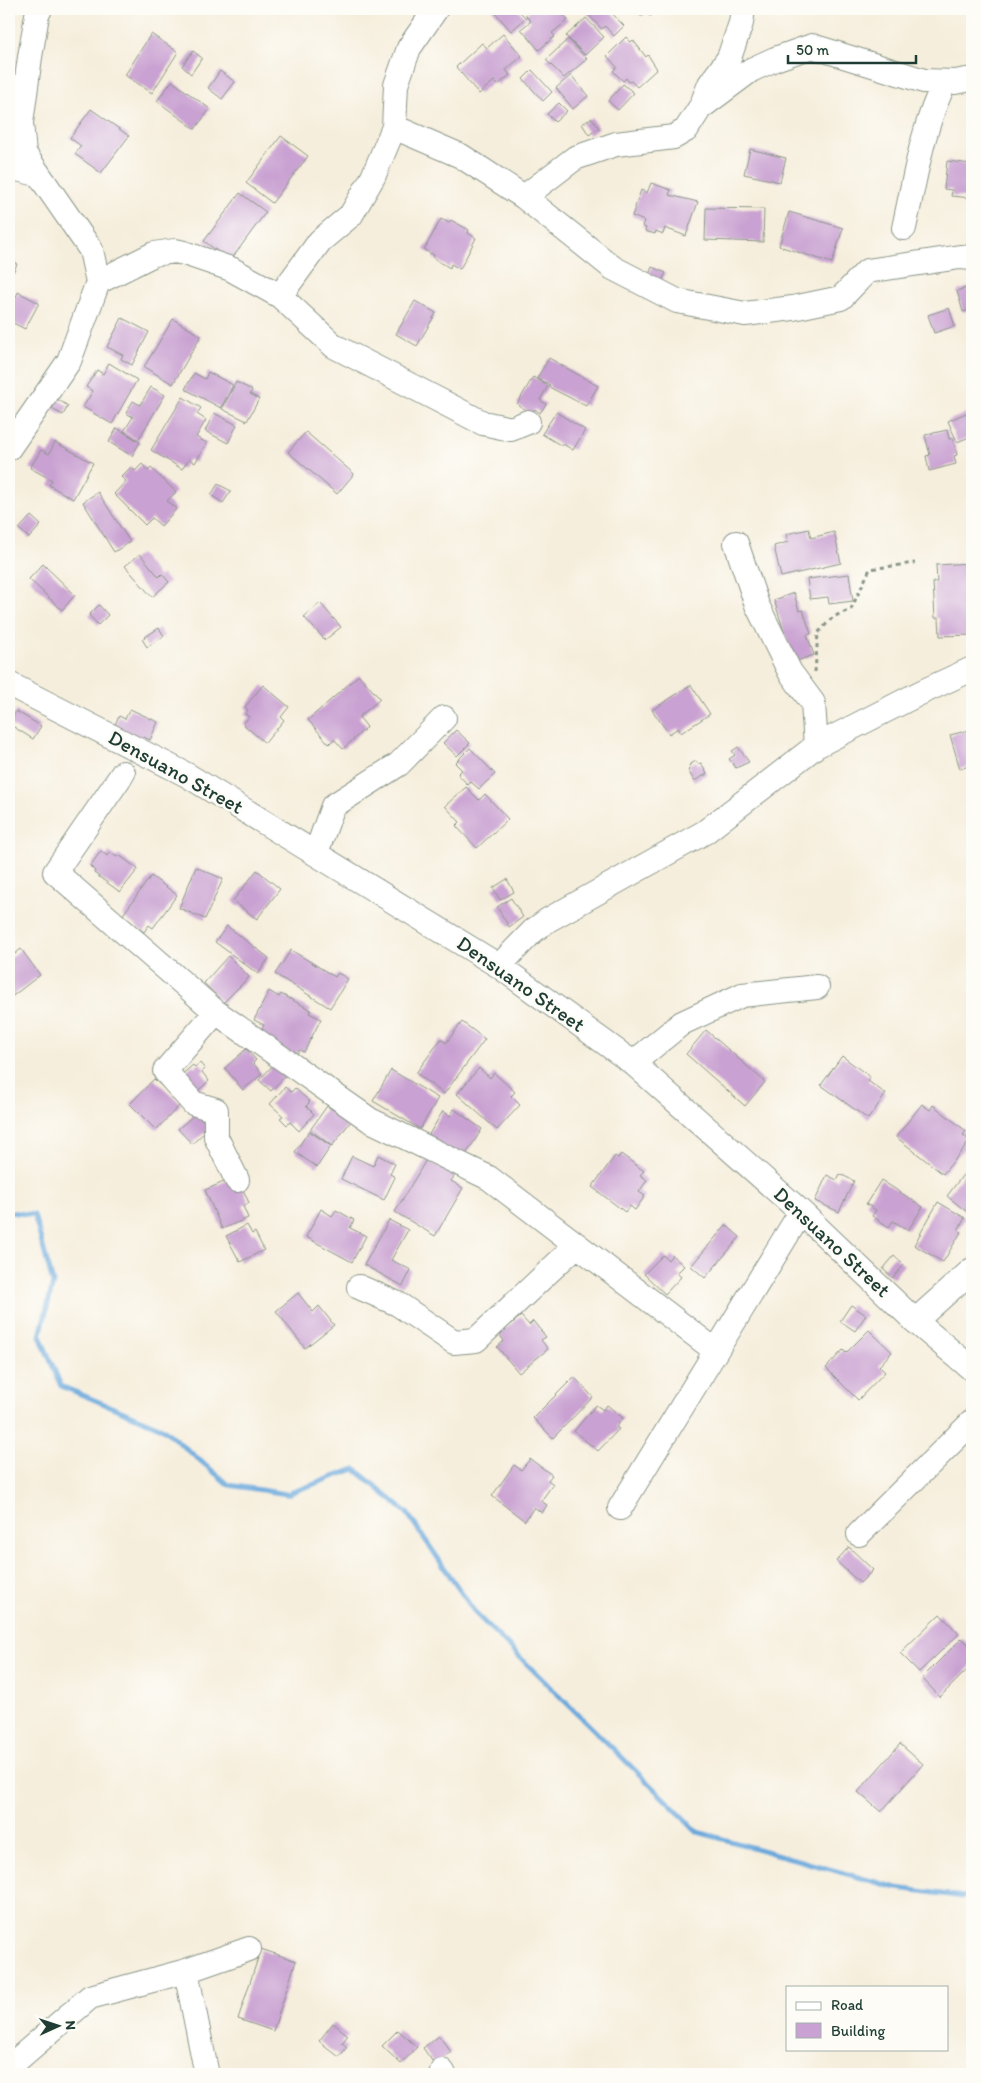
<svg xmlns="http://www.w3.org/2000/svg" width="981" height="2083" viewBox="0 0 981 2083" font-family="Itim,sans-serif">
  <style>
    .lines { fill: none; stroke-linecap: round; stroke-linejoin: round }
    .stream { stroke: #69a8dc; stroke-width: 5 }
    .building { fill: #c9a1d2 }
    .minor-casing { stroke: #8a9688; stroke-width: 26 }
    .path { stroke: #8a9688; stroke-width: 3; stroke-dasharray: 4 4; stroke-linecap: butt }
    .minor { stroke: #fff; stroke-width: 24 }
    .labels { text-anchor: middle; stroke-width: 5; stroke-linejoin: round; paint-order: stroke }
    .street-label { font-size: 21px; fill: #1f3d34; stroke: #fdfcf7 }
  </style>
  <rect width="100%" height="100%" fill="#fdfcf7"/>
  <filter id="ink" filterUnits="userSpaceOnUse"><feTurbulence type="fractalNoise" baseFrequency=".02" numOctaves="2"/><feDisplacementMap in="SourceGraphic" scale="10" xChannelSelector="R" yChannelSelector="G"/><feConvolveMatrix kernelMatrix="1 2 1 2 8 2 1 2 1" color-interpolation-filters="sRGB"/></filter>
  <filter id="wash" filterUnits="userSpaceOnUse"><feTurbulence type="fractalNoise" baseFrequency=".0096" numOctaves="4" result="noise"/><feDisplacementMap in="SourceGraphic" scale="20" xChannelSelector="R" yChannelSelector="G"/><feGaussianBlur stdDeviation="1.12" result="paint"/><feColorMatrix in="noise" values="0 0 0 0 0 0 0 0 0 0 0 0 0 0 0 0 0 1.4 0 .05"/><feComposite in="paint" operator="in"/></filter>
  <g filter="url(#wash)">
    <rect width="100%" height="100%" fill="#f6eedc"/>
    <g class="lines">
      <path class="stream" d="M9,1212L34,1215L53,1283L40,1336L61,1386L162,1428L229,1485L287,1494L355,1469L407,1513L476,1614L698,1832L897,1888L972,1898"/>
    </g>
    <g id="blocks">
      <path class="building" d="M492,9H517L526,18L511,31Z
        M532,9L543,11L559,9L568,20L552,33L555,36L539,50L521,29L531,21L525,15Z
        M586,9H608L624,26L614,36L605,26L602,29L584,10Z
        M636,9H662L650,16L647,12L641,16Z
        M586,18L604,37L585,55L566,36Z
        M151,34L178,52L152,93L125,75Z
        M503,34L522,56L506,70L510,75L498,85L494,81L479,94L456,67L482,43L487,48Z
        M626,37L631,42L633,40L646,57L648,55L657,69L637,87L631,81L629,82L626,78L623,81L613,71L617,67L607,56Z
        M568,39L587,59L564,78L546,60Z
        M193,51L202,58L191,74L182,66Z
        M532,70L552,92L543,101L523,79Z
        M220,71L235,82L222,99L208,88Z
        M571,75L588,96L573,109L556,88Z
        M172,81L210,109L195,129L157,101Z
        M623,84L634,93L618,110L608,101Z
        M559,103L567,111L555,122L547,114Z
        M91,109L129,136L101,173L75,154L81,146L70,138Z
        M592,118L599,128L589,135L582,124Z
        M281,136L308,156L272,203L246,183Z
        M750,149L786,158L780,182L744,174Z
        M947,161L972,164V198L951,196L952,190L944,189Z
        M651,183L671,190L669,195L698,202L686,236L665,228L663,234L656,231L655,234L645,231L646,228L642,226L644,221L632,216L641,190L647,193Z
        M240,193L266,212L230,261L204,241Z
        M706,208L764,209L763,242L705,240Z
        M789,212L843,228L832,263L779,246Z
        M441,219L449,223L451,220L469,230L468,233L476,238L460,269L451,264L450,268L433,258L434,255L424,250Z
        M9,260L17,264L9,281Z
        M652,267L666,273L661,283L648,277Z
        M972,286V309L963,312L957,291Z
        M18,292L39,303L25,329L9,321V293L16,297Z
        M415,301L436,313L417,346L396,334Z
        M949,308L955,326L934,333L928,315Z
        M122,318L149,332L132,365L121,359L123,355L107,347Z
        M173,319L201,336L173,384L144,367Z
        M549,358L598,386L586,406L549,387L550,385L537,378Z
        M109,363L137,380L112,424L83,407L93,391L86,387L97,370L103,374Z
        M208,372L233,385L221,408L185,389L194,373L205,379Z
        M533,377L548,386L540,400L546,404L540,413L535,409L532,414L517,404Z
        M236,382L252,390L250,394L259,399L247,421L222,409Z
        M151,387L165,395L138,440L124,431L133,417L126,413L133,401L140,405Z
        M183,397L201,408L197,414L206,420L196,437L207,443L195,463L189,459L182,469L151,450Z
        M57,399L68,406L63,415L52,409Z
        M556,412L585,430L573,450L563,444L562,446L542,434Z
        M214,413L237,425L228,443L205,431Z
        M966,413L972,429V436L957,442L948,421Z
        M117,428L140,442L132,456L109,442Z
        M947,430L949,439L953,438L957,455L954,456L956,464L929,471L926,456L930,455L925,435Z
        M306,432L354,474L337,494L288,452Z
        M55,442L93,463L73,499L49,485L52,480L30,468L41,450L49,454Z
        M142,464L148,471L151,468L176,492L167,501L176,509L161,526L152,518L145,525L114,494L126,481L121,477L131,467L135,471Z
        M218,484L231,491L223,503L211,495Z
        M98,492L130,542L114,552L83,502Z
        M31,516L41,525L29,538L19,529Z
        M809,529L811,538L834,532L841,563L781,577L774,546L788,542L786,534Z
        M140,554L159,577L162,574L169,582L152,597L125,566Z
        M972,563V635L940,636L939,618H935L933,582H937L936,565Z
        M43,564L75,595L62,610L29,579Z
        M849,574L853,601L829,604L828,597L810,599L807,579Z
        M794,593L799,611L803,610L811,634L807,635L814,655L794,662L774,600Z
        M320,603L341,627L325,640L304,617Z
        M99,605L108,615L98,625L89,615Z
        M159,628L164,636L147,647L142,639Z
        M359,675L380,699L359,717L367,727L343,749L334,739L329,744L308,720Z
        M263,685L289,707L281,717L284,720L265,743L243,724L249,717L245,714L248,710L245,707Z
        M691,685L710,714L681,733L678,728L669,734L652,710Z
        M130,709L158,722L150,740L144,737L139,748L110,735L119,716L125,719Z
        M16,711L41,726L33,739L9,724Z
        M972,721V765L960,769L950,735L970,730L968,722Z
        M456,730L470,743L457,756L443,743Z
        M738,747L749,762L736,768L729,759L735,755L732,751Z
        M470,748L495,774L479,789L471,782L468,785L458,774L462,770L455,763Z
        M696,761L698,764L701,763L707,774L694,781L688,770L691,768L689,765Z
        M466,787L479,800L485,794L508,819L477,848L456,826L460,822L445,806Z
        M101,851L107,856L109,852L117,857L119,855L138,869L120,892L94,873L95,871L90,866Z
        M196,867L223,879L205,919L179,908Z
        M257,870L280,889L257,919L233,901Z
        M151,876L177,895L153,928L149,925L144,932L122,916Z
        M507,879L514,892L500,900L493,888Z
        M511,898L523,917L509,927L497,907Z
        M227,926L269,958L258,974L215,942Z
        M21,949L40,975L10,998L9,959Z
        M291,950L335,977L338,973L348,979L330,1008L275,974Z
        M228,956L249,977L223,1003L204,983Z
        M269,991L279,997L281,994L311,1010L309,1013L321,1019L304,1052L299,1050L295,1058L259,1034L264,1025L254,1020Z
        M462,1022L485,1039L444,1094L416,1073L441,1039L446,1043Z
        M706,1030L765,1082L745,1106L686,1054Z
        M246,1049L256,1060L253,1063L262,1074L243,1090L225,1068Z
        M842,1056L870,1077L868,1081L886,1094L868,1119L821,1085Z
        M200,1063L205,1069L202,1072L209,1081L194,1094L180,1076L193,1065L195,1067Z
        M275,1063L287,1074L271,1091L259,1080Z
        M479,1068L490,1078L494,1073L515,1092L511,1096L520,1105L497,1130L457,1094Z
        M391,1070L438,1098L420,1129L373,1101Z
        M154,1079L181,1104L156,1130L130,1104Z
        M285,1087L291,1092L295,1088L310,1102L306,1106L314,1114L299,1131L290,1122L287,1125L280,1118L283,1116L270,1104Z
        M922,1104L930,1110L933,1105L966,1131L963,1135L970,1141L943,1174L896,1137Z
        M327,1106L351,1121L332,1146L310,1130Z
        M454,1109L482,1129L463,1159L428,1136L443,1111L450,1116Z
        M196,1113L209,1128L192,1144L178,1129Z
        M309,1131L331,1146L317,1167L295,1152Z
        M621,1154L644,1171L640,1175L647,1180L639,1192L645,1196L635,1210L630,1206L625,1212L592,1187L615,1156L618,1158Z
        M378,1155L395,1164L390,1174L395,1177L384,1200L341,1179L352,1156L373,1166Z
        M426,1160L455,1175L451,1181L463,1188L435,1236L395,1212Z
        M969,1167L972,1169V1216L947,1196Z
        M840,1174L854,1181L839,1212L815,1201L827,1175L837,1180Z
        M231,1179L242,1187L249,1203L243,1206L248,1218L222,1229L205,1190Z
        M881,1180L923,1207L908,1230L893,1221L889,1227L872,1216L876,1210L866,1204Z
        M938,1202L965,1218L958,1230L961,1232L943,1262L914,1245Z
        M321,1209L332,1216L336,1210L354,1220L350,1228L366,1236L352,1262L306,1237Z
        M389,1220L408,1230L391,1260L411,1270L403,1286L364,1265Z
        M247,1225L252,1234L255,1232L264,1250L240,1262L226,1236Z
        M726,1225L740,1237L705,1278L691,1266Z
        M663,1255L668,1260L672,1255L684,1266L677,1273L681,1277L665,1294L644,1274Z
        M894,1256L904,1265L893,1278L883,1269Z
        M298,1293L313,1312L319,1306L334,1325L305,1348L276,1311Z
        M851,1305L866,1315L855,1331L840,1321Z
        M521,1316L529,1325L533,1321L546,1337L541,1340L548,1349L519,1373L497,1347L504,1341L499,1334Z
        M869,1330L892,1352L879,1366L885,1372L858,1400L826,1368L843,1350L846,1353Z
        M574,1377L593,1397L553,1438L533,1418Z
        M596,1405L603,1410L607,1405L623,1418L616,1427L619,1429L598,1451L574,1431Z
        M530,1459L552,1475L548,1480L553,1484L541,1501L547,1505L542,1513L534,1507L525,1521L492,1496L514,1465L521,1470Z
        M849,1547L873,1570L860,1583L836,1561Z
        M940,1614L959,1634L919,1672L900,1653Z
        M962,1638L972,1648V1665L940,1697L922,1678Z
        M900,1744L923,1764L881,1812L858,1792Z
        M261,1949L296,1961L273,2031L238,2019Z
        M333,2023L348,2035L342,2043L347,2047L339,2057L319,2041Z
        M398,2030L417,2047L401,2064L382,2046Z
        M439,2036L451,2052L435,2065L423,2048Z"/>
    </g>
  </g>
  <g filter="url(#ink)">
    <use href="#blocks" fill-opacity="0" stroke="#8a9688" stroke-width="1"/>
    <g class="lines">
      <g class="minor-casing">
        <path id="minor" d="M702,104L710,84L729,58L741,23L743,9
          M394,127L461,156L524,197L613,268L677,301L745,314L793,308L841,298L867,271L960,257L972,258
          M9,167L37,174
          M524,197L575,158L616,144L674,137L686,130L700,108L751,70L775,59L812,46L924,81L955,82L972,79
          M904,228C915,179 922,127 945,82
          M98,282L154,254L175,251L184,253L231,269L280,296L334,346L483,423L511,429L528,422
          M280,296L320,241L351,215L373,177L394,127L396,85L409,48L436,9
          M9,448L69,361L98,282L91,250L24,153L21,123L30,57L37,15L40,9
          M736,543L757,605L790,672L813,703L816,746
          M9,684L187,775L499,966L633,1063L801,1212L915,1321L972,1369
          M123,773L55,872L216,1012L370,1120L489,1178L716,1351
          M316,853L333,806L399,764L444,718
          M499,966L533,931L548,920L705,832L816,746L920,693L972,669
          M216,1012L165,1071L193,1103L216,1110V1137L237,1180
          M633,1063L682,1023L742,995L817,987
          M359,1287L398,1304L454,1342L476,1340L577,1245
          M915,1321L972,1270
          M620,1508L801,1212
          M859,1534L972,1422
          M186,1971L206,2070
          M9,2067L90,1997L186,1971L249,1949
          M442,2071L444,2074"/>
      </g>
      <path class="path" d="M815,672L818,633L833,617L851,609L870,569L915,563"/>
      <use href="#minor" class="minor"/>
    </g>
  </g>
  <g class="labels">
    <g class="street-label">
      <text transform="translate(176 772) rotate(29)" y="7">Densuano Street</text>
      <text transform="translate(521 984) rotate(35)" y="7">Densuano Street</text>
      <text transform="translate(832 1242) rotate(43)" y="7">Densuano Street</text>
    </g>
  </g>
  <rect width="981" height="2083" fill="none" stroke="#fdfcf7" stroke-width="30"/>
  <rect x="786" y="1986" width="162" height="65" fill="#fdfcf7" stroke="#a4b0a9"/>
  <rect x="796" y="2002" width="25" height="8" fill="#ffffff" stroke="#a4b0a9"/>
  <text x="831" y="2010" font-size="15" fill="#1f3d34">Road</text>
  <rect x="796" y="2023" width="25" height="15" fill="#c9a1d2" stroke="#a4b0a9"/>
  <text x="831" y="2036" font-size="15" fill="#1f3d34">Building</text>
  <g transform="translate(58 2026) rotate(87)" stroke="#fdfcf7" stroke-width="4" paint-order="stroke">
  <path d="M0-4L9 19L0 12L-9 19Z" fill="#1f3d34"/>
  <text y="-8" font-size="14" font-weight="bold" text-anchor="middle" fill="#1f3d34">N</text>
  </g>
  <path d="M788 55v8h128v-8" fill="none" stroke="#1f3d34" stroke-width="2.5"/>
  <text x="796" y="55" font-size="15" fill="#1f3d34" stroke="#fdfcf7" stroke-width="4" paint-order="stroke">50 m</text>
</svg>
